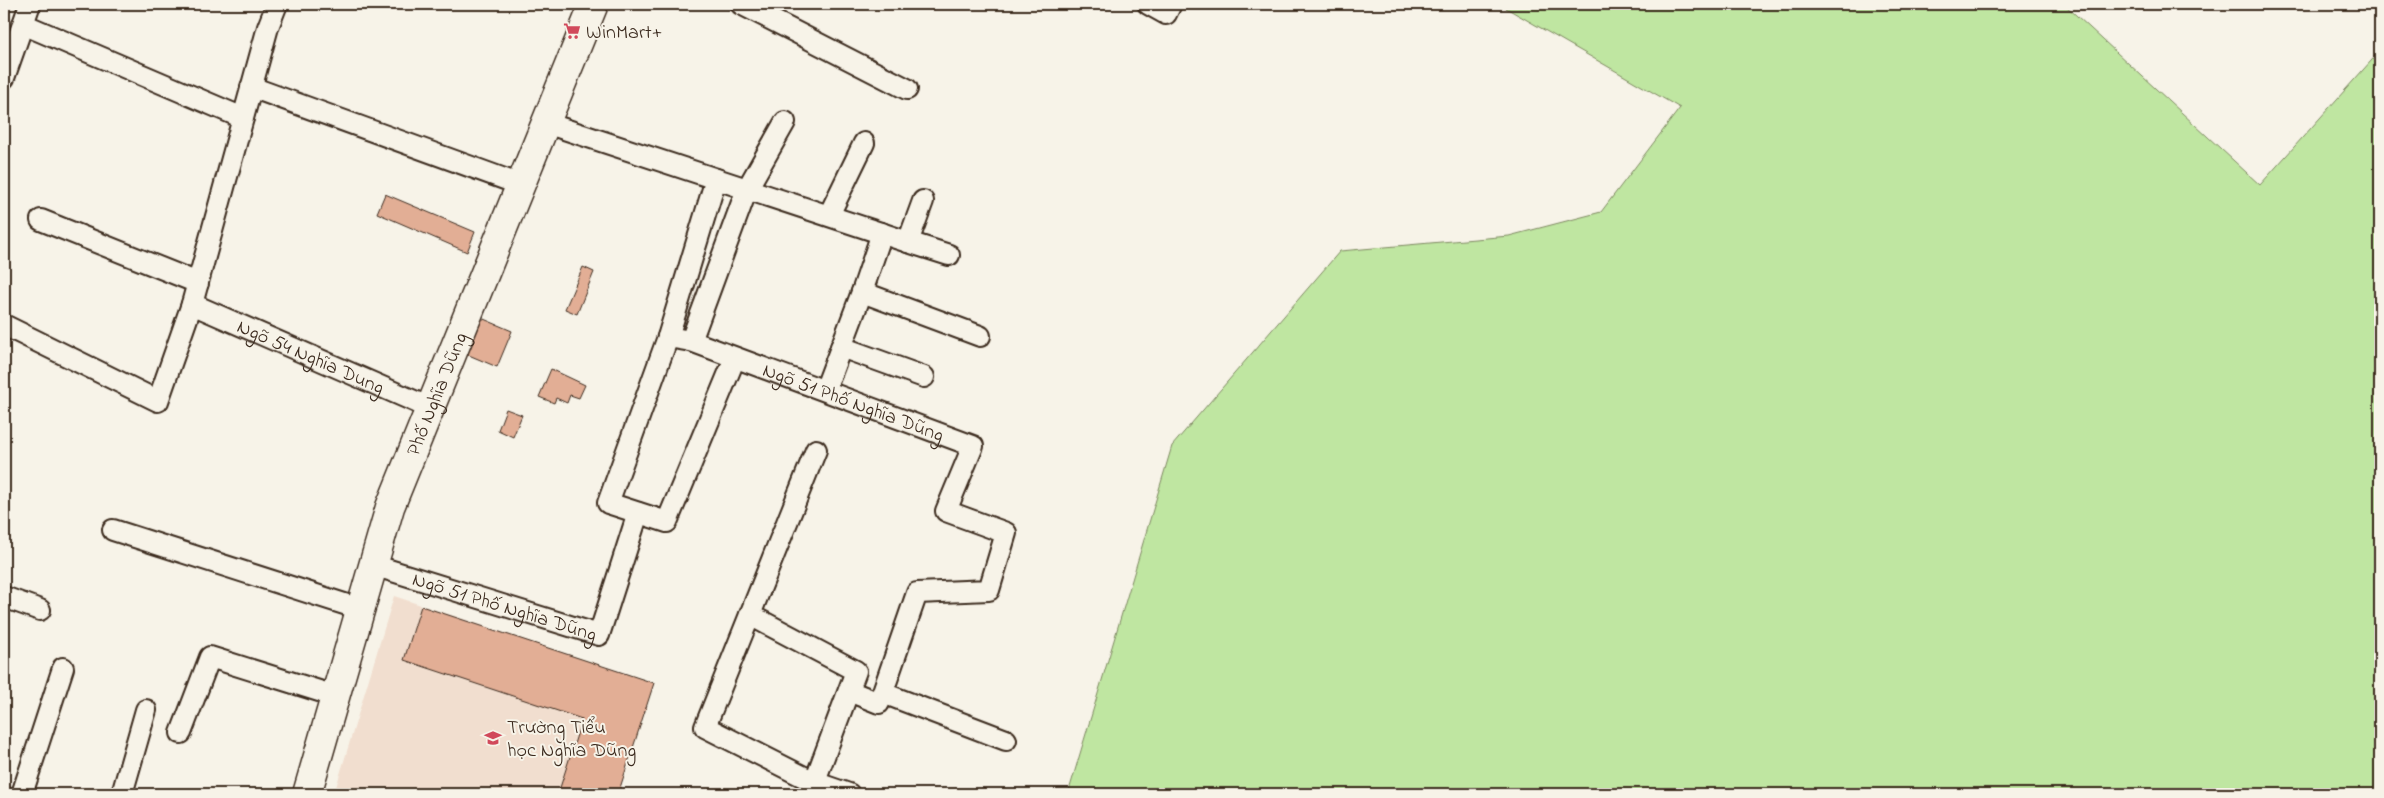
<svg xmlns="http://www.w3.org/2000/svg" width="2384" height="798" viewBox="0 0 2384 798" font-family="'Indie Flower',sans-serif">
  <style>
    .built { fill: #f1decf }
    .green { fill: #bfe6a1; stroke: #7d8860 }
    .building { fill: #e2ae95; stroke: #3b2a1e }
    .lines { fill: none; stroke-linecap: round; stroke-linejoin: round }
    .service-casing { stroke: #3b2a1e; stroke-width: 24 }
    .minor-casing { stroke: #3b2a1e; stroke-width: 31 }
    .service { stroke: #f7f3e8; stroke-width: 20 }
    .minor { stroke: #f7f3e8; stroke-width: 28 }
    .labels { text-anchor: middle; stroke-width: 4; stroke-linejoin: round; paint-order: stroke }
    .poi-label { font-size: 20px; fill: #3b2a1e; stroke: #f7f3e8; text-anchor: start }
    .street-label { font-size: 20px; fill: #3b2a1e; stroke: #f7f3e8 }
  </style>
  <rect width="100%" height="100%" fill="#f7f3e8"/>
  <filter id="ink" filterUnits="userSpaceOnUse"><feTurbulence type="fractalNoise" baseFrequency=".02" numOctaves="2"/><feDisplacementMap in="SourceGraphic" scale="10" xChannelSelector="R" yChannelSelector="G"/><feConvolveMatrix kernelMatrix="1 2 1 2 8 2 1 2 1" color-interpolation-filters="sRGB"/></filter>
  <g filter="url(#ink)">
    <path class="built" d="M394,596L654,683L618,794H334Z"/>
    <path class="green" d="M1509,4H2064L2260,185L2380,51V794H1068L1172,446L1340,251L1509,236L1601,212L1680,108L1506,8Z"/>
    <path class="building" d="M385,194L475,232L467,252L377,213Z
      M583,267L594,272L577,314L565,309Z
      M479,317L512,331L497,367L464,353Z
      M551,369L585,385L579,398L570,395L567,403L556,398L554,403L539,397Z
      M506,409L522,415L513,437L498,430Z
      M421,606L654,683L618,794H558L582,719L404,660Z"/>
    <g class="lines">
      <g class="service-casing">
        <g id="service">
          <path d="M741,4L907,89"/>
          <path d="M1148,4L1166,14L1171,4"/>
          <path d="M23,24L243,118"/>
          <path d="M4,78L30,4"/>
          <path d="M251,87L521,185"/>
          <path d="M546,123L908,242L923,201"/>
          <path id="s1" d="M716,179L668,337L691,341L973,446L946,511L1006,533L989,590L917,593L879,703L849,691"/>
          <path d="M829,215L864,143"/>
          <path d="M41,220L198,283"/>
          <path d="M908,242L949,255"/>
          <path d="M862,292L882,233"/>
          <path id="s2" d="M192,304L430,408"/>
          <path d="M4,325L158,401L192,304L268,27L277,4"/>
          <path d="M668,337L608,503L667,522L735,358"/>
          <path d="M691,341L747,189L785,122"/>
          <path d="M841,347L924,377"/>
          <path d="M825,390L862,292L980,336"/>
          <path d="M816,450L705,727L814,782L849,794"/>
          <path d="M113,530L360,609"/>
          <path id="s3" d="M373,565L599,635L638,513"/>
          <path d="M4,597L40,610"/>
          <path d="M750,615L856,671L810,794"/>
          <path d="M883,693L1006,740"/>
          <path d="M181,733L210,657L335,696"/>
          <path d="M22,794L63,668"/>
          <path d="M122,794L146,710"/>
        </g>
      </g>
      <g class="minor-casing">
        <g id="minor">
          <path id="s4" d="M307,794L390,507L594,4"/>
        </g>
      </g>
      <use href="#service" class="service"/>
      <use href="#minor" class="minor"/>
    </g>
  </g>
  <defs>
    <g id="supermarket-bare" transform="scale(1.35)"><path d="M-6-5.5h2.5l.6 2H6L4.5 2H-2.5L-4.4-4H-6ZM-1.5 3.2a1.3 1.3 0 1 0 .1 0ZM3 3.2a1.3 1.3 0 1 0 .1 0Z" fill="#d1495b" stroke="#f7f3e8" stroke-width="2.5" paint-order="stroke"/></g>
    <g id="school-bare" transform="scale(1.35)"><path d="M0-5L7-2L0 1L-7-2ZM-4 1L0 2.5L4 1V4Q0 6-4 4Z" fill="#d1495b" stroke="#f7f3e8" stroke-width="2.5" paint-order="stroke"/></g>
  </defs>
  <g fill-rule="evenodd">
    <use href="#supermarket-bare" x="572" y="31"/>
    <use href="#school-bare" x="493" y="738"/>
  </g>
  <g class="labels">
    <g class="poi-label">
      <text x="586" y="38">WinMart+</text>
      <text x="507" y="733">Trường Tiểu<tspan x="507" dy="23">học Nghĩa Dũng</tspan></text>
    </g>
    <g class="street-label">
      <text dy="7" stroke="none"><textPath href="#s2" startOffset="130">Ngõ 54 Nghĩa Dung</textPath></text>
      <text dy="7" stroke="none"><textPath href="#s4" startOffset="421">Phố Nghĩa Dũng</textPath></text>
      <text dy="7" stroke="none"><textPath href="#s1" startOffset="362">Ngõ 51 Phố Nghĩa Dũng</textPath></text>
      <text dy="7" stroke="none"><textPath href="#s3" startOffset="138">Ngõ 51 Phố Nghĩa Dũng</textPath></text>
    </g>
  </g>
  <rect width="2384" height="798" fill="none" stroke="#f7f3e8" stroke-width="20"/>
  <rect x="10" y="10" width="2364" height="778" fill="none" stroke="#3b2a1e" stroke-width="2" filter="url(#ink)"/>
</svg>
